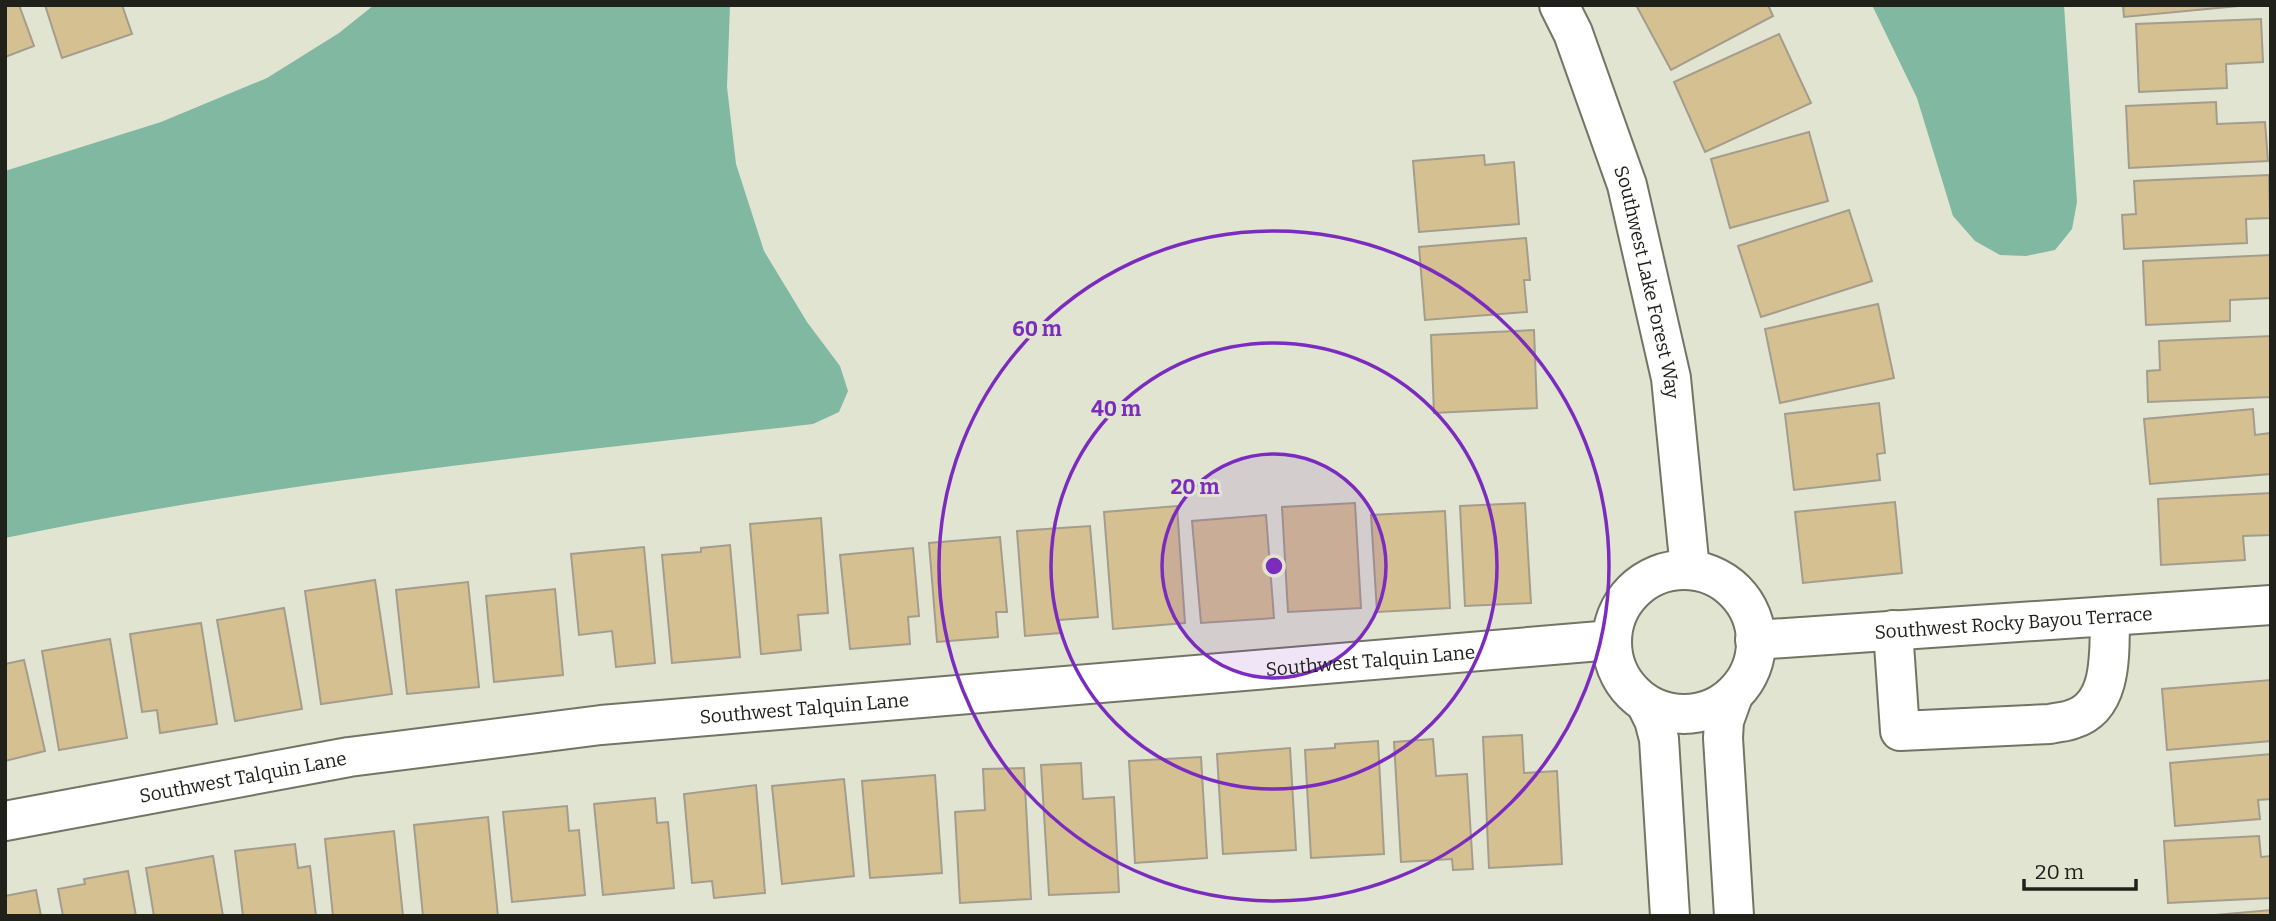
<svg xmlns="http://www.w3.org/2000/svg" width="2276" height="921" viewBox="0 0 2276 921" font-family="Bitter,serif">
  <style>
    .water { fill: #81b8a2 }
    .building { fill: #d5c091; stroke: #a49c8c; stroke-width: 2 }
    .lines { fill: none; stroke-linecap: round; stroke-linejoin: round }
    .minor-casing { stroke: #737564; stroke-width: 42 }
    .minor { stroke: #fff; stroke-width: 38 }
    .ring { fill: none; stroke: #7b2cbf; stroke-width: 3.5 }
    .labels { text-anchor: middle; stroke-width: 6; stroke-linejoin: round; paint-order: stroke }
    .street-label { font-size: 19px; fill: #20211a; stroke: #e1e4d1 }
    .centre { fill: #7b2cbf; stroke: #e1e4d1; stroke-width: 3.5 }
    .ring-label { font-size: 21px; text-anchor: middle; font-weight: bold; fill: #7b2cbf; stroke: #e1e4d1; stroke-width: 6; stroke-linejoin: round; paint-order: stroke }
  </style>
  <rect width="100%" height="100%" fill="#e1e4d1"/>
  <path class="water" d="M374,5H730L727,87L736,164L764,251L807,322L840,366L848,391L839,412L813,424C543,455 271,482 5,538V171L161,122L267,78L339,33Z
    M1872,5H2064L2077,202L2072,229L2055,250L2026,256L2000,255L1975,241L1953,216L1917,98Z"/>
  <path class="building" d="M5,5H19L34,46L5,57Z
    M45,5H122L132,34L62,58Z
    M1636,5H1768L1773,16L1671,70Z
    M2123,5H2249L2124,17Z
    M2261,19L2263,62L2226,64L2227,88L2139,92L2136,24Z
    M1779,34L1811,103L1705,152L1674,82Z
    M2216,102L2217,124L2265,122L2268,161L2129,168L2126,106Z
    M1809,132L1828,201L1730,228L1711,159Z
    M1484,155L1485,165L1514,162L1519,224L1419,232L1413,161Z
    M2269,175L2270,218L2246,219L2247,243L2124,249L2122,215L2136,214L2134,181Z
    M1849,210L1872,281L1761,317L1738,246Z
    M1526,238L1530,280H1524L1527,312L1425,320L1419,247Z
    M2271,255V298L2230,300V321L2146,325L2143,261Z
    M1878,304L1894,378L1780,403L1765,329Z
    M1534,330L1537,408L1434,413L1431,335Z
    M2271,336V397L2148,402L2147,371L2160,370L2159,341Z
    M1879,403L1885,453L1877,454L1880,480L1794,490L1785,414Z
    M2253,409L2255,435L2271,433V474L2150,484L2144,419Z
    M2271,493V535L2243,536L2245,560L2161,565L2158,499Z
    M1895,502L1902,573L1803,583L1795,512Z
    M1355,503L1361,608L1288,612L1282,507Z
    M1525,503L1531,603L1465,606L1460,506Z
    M1177,506L1185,623L1113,629L1104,512Z
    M1445,511L1450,608L1377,612L1371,515Z
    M1266,515L1274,618L1201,623L1192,521Z
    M821,518L828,613L798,615L801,650L761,654L750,524Z
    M1090,526L1098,617L1059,620L1060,633L1025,636L1017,531Z
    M1000,537L1007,612H996L998,637L937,642L929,543Z
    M730,545L740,657L672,663L662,555L701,552V548Z
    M644,547L655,663L616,667L612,631L579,635L571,554Z
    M913,548L919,616L908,617L910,644L850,649L840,555Z
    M375,580L392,694L321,704L305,591Z
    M468,582L479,687L407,694L396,590Z
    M555,589L563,675L494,682L486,596Z
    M284,608L302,709L235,721L217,620Z
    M201,623L217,724L160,733L157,710L142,712L130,634Z
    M110,639L127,738L59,750L42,651Z
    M24,660L45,751L5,761V664Z
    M2271,680V741L2167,750L2162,689Z
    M1522,735L1524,773L1557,771L1562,864L1489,868L1483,737Z
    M1433,739L1436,776L1467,774L1473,869L1453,870L1452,859L1401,862L1394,742Z
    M1378,741L1384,854L1311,858L1305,750L1335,748V744Z
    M1290,748L1296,850L1223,854L1217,754Z
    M2271,754V799L2258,800L2260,819L2175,826L2170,763Z
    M1201,757L1207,858L1135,863L1129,761Z
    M1081,763L1083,799L1114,797L1119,892L1049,895L1041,765Z
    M1024,768L1031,899L960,903L955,812L985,810L983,769Z
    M935,775L942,873L870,878L862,781Z
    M844,779L854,876L782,884L772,786Z
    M756,785L765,893L714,898L712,881L692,883L684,794Z
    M655,798L657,823L668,822L674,888L603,895L594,804Z
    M567,806L569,831L579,830L585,895L512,902L503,812Z
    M488,817L498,916H423L414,825Z
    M394,831L403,916H333L325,839Z
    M2259,836L2261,857L2271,856V898L2168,903L2164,841Z
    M295,844L298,868L310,866L316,916H243L235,851Z
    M213,856L223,916H154L146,868Z
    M128,871L136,916H63L58,889L85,884L84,879Z
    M36,890L41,916H5V896Z
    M2271,910V916H2204Z"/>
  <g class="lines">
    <g class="minor-casing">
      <g id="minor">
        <path id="s1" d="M1559,5L1573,33L1627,185L1671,378L1690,570"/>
        <circle cx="1684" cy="642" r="72"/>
        <path d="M1893,630L1900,731L2050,724C2058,722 2066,722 2073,719C2114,706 2109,651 2110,616"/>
        <path id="s2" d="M1755,640L2271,605"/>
        <path d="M1733,696L1724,721L1723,738L1734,916"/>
        <path d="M1646,704L1654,720L1659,739L1670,916"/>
        <path id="s3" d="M5,821L349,757L601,725L1612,640"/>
      </g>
    </g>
    <use href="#minor" class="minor"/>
  </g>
  <circle cx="1274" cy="566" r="112" fill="#7b2cbf" fill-opacity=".12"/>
  <g class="ring">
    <circle cx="1274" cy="566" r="112"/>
    <circle cx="1274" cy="566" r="223"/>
    <circle cx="1274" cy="566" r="335"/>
  </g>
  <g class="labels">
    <g class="street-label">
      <text dy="7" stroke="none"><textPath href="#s1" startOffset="292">Southwest Lake Forest Way</textPath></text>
      <text dy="7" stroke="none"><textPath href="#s2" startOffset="259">Southwest Rocky Bayou Terrace</textPath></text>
      <text dy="7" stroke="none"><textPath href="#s3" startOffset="1376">Southwest Talquin Lane</textPath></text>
      <text dy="7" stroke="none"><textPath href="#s3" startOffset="808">Southwest Talquin Lane</textPath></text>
      <text dy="7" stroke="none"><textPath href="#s3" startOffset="242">Southwest Talquin Lane</textPath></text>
    </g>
  </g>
  <circle cx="1274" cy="566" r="10" class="centre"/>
  <g class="ring-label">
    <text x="1037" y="336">60 m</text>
    <text x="1116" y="416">40 m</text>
    <text x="1195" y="494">20 m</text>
  </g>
  <rect width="2276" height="921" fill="none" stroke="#20211a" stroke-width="14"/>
  <path d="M2024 879v10h112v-10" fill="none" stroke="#20211a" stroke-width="3.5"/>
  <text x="2035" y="879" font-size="21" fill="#20211a" stroke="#e1e4d1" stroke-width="5" paint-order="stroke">20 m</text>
</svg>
